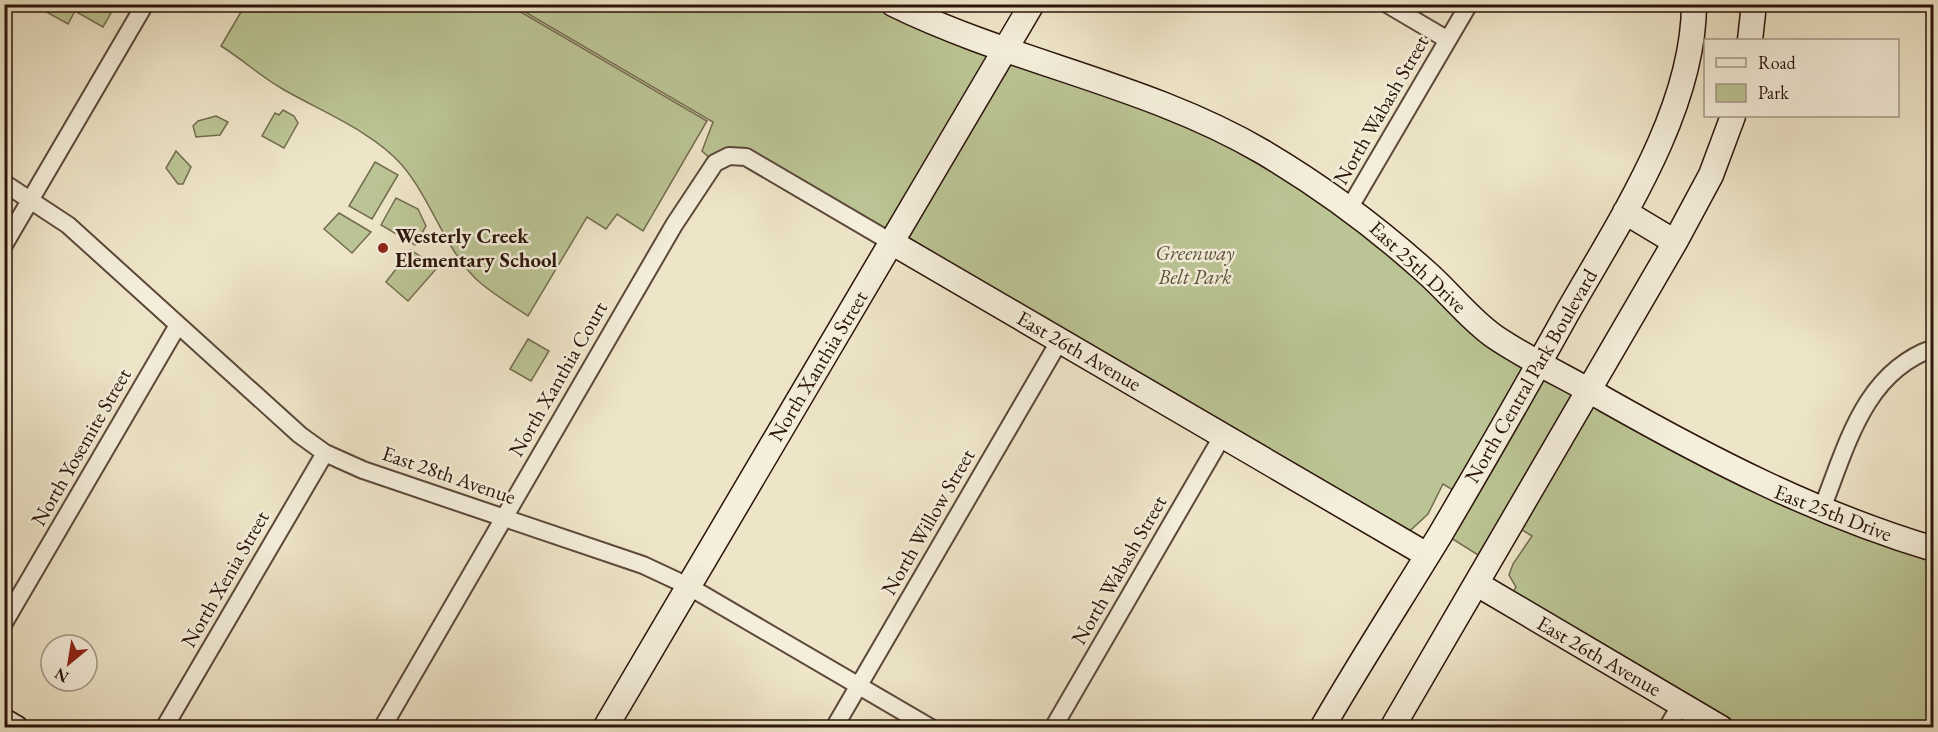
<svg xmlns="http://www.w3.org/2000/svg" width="1938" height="732" viewBox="0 0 1938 732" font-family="'EB Garamond',serif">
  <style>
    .green { fill: #bbc494; stroke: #736c4f; stroke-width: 1.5 }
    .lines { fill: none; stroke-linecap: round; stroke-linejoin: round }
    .street-casing { stroke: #5c483a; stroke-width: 20 }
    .secondary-casing { stroke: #2b140a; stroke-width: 27 }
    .street { stroke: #f4eedb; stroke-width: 16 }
    .secondary { stroke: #f4eedb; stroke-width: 24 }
    .poi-dot { fill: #8f2418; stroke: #f4eedb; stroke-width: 2 }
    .labels { text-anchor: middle; stroke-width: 5; stroke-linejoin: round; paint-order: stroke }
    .street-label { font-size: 21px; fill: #2b140a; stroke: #f4eedb }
    .poi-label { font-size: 21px; font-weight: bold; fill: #2b140a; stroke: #f4eedb; text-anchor: start }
    .park-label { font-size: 21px; font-style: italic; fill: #5d523a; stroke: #f4eedb }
  </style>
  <rect width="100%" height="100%" fill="#eee5c8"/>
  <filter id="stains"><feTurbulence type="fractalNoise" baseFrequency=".00333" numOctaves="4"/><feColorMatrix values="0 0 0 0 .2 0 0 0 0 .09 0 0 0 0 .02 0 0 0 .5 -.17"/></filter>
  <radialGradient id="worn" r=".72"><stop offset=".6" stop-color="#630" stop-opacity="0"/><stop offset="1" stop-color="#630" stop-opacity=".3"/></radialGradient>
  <path class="green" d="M34,5H97L111,13L103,27L75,11L68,24Z
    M245,5H509L707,121L643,231L617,214L606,229L587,217L528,316C510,304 491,293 476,279C443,246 431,198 401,164C372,131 318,110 281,88C260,76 242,59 221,46Z
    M513,5H893L1260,150L1481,326L1590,391L1933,548V727H1734L1513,592L1516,587L1509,575L1513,564L1532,536L1504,519L1478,555L1451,538L1473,502L1443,484L1428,514L1401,539L746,157L715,163L702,151L713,122Z
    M283,110L294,116L298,123L284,148L262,136L275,113L279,115Z
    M216,116L228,122L220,135L196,137L193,126L198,121Z
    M176,151L191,167L183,184H178L166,168Z
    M375,162L398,175L372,219L349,206Z
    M396,198L418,209L426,226L415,245L381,225Z
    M339,213L371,232L352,253L324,229Z
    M411,250L437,268L408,301L386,282Z
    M528,339L549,351L531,381L510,369Z"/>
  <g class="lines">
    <g class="street-casing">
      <path id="street" d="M1387,4L1448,40
        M4,183L68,225L300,435L325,453L363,470L643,565L688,586L931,728
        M1350,207L1469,4
        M4,245L145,4
        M1821,511C1846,449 1863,372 1934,348
        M4,623L178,325
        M164,728L325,453
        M382,728L674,225L715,163L729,156L746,157L891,242
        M834,728L1060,340
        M1053,728L1223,435
        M1667,728L1681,704"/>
    </g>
    <g class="secondary-casing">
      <path id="secondary" d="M893,4C1013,63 1147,84 1263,152C1322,187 1375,226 1426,272C1450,293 1469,319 1495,337C1529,360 1568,378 1604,399C1710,459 1816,514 1934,549
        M1750,40L1754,4
        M1625,212L1675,242
        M891,242L1427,555
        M1477,584L1721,728
        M4,721L16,728
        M605,728L1032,4
        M1322,728C1360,662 1401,599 1440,535C1483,462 1525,389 1566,315C1617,225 1694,112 1694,4
        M1392,728L1675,242L1711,175L1733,116"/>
    </g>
    <use href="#street" class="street"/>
    <use href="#secondary" class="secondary"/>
  </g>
  <circle class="poi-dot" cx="383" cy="248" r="6"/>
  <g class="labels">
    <g class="street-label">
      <text transform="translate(1381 110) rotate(-60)" y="7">North Wabash Street</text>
      <text transform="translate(1418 267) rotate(43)" y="7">East 25th Drive</text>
      <text transform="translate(1079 351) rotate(30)" y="7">East 26th Avenue</text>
      <text transform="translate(818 366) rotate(-59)" y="7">North Xanthia Street</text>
      <text transform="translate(1531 376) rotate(-60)" y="7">North Central Park Boulevard</text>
      <text transform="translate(558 379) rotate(-60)" y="7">North Xanthia Court</text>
      <text transform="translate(81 447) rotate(-60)" y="7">North Yosemite Street</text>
      <text transform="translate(449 475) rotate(19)" y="7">East 28th Avenue</text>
      <text transform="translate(1833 513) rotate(21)" y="7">East 25th Drive</text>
      <text transform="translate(928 522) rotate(-60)" y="7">North Willow Street</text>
      <text transform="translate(1119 570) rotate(-60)" y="7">North Wabash Street</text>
      <text transform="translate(225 579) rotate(-60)" y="7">North Xenia Street</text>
      <text transform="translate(1599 656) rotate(30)" y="7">East 26th Avenue</text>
    </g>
    <g class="poi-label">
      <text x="395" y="243">Westerly Creek<tspan x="395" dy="24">Elementary School</tspan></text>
    </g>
    <g class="park-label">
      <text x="1195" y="260">Greenway<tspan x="1195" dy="24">Belt Park</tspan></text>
    </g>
  </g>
  <rect width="1938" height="732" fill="none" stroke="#eee5c8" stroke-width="24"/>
  <rect x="6" y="6" width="1926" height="720" fill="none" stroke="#2b140a" stroke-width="3"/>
  <rect x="12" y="12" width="1914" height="708" fill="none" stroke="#2b140a" stroke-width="1.5"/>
  <rect x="1704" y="39" width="195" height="78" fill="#f4eedb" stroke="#a49787" stroke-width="1.5"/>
  <rect x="1716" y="58" width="30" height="9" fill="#f4eedb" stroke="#a49787" stroke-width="1.5"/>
  <text x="1758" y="69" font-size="18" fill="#2b140a">Road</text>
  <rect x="1716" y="84" width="30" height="18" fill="#bbc494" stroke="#a49787" stroke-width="1.5"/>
  <text x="1758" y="99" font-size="18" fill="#2b140a">Park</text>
  <g transform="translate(69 663) rotate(210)"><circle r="28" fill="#f4eedb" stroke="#a49787" stroke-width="1.5"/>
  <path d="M0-4.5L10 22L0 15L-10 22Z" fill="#8f2418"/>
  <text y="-9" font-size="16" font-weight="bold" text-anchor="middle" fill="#2b140a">N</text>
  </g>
  <rect width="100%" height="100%" filter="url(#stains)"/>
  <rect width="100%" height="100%" fill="url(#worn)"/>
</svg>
